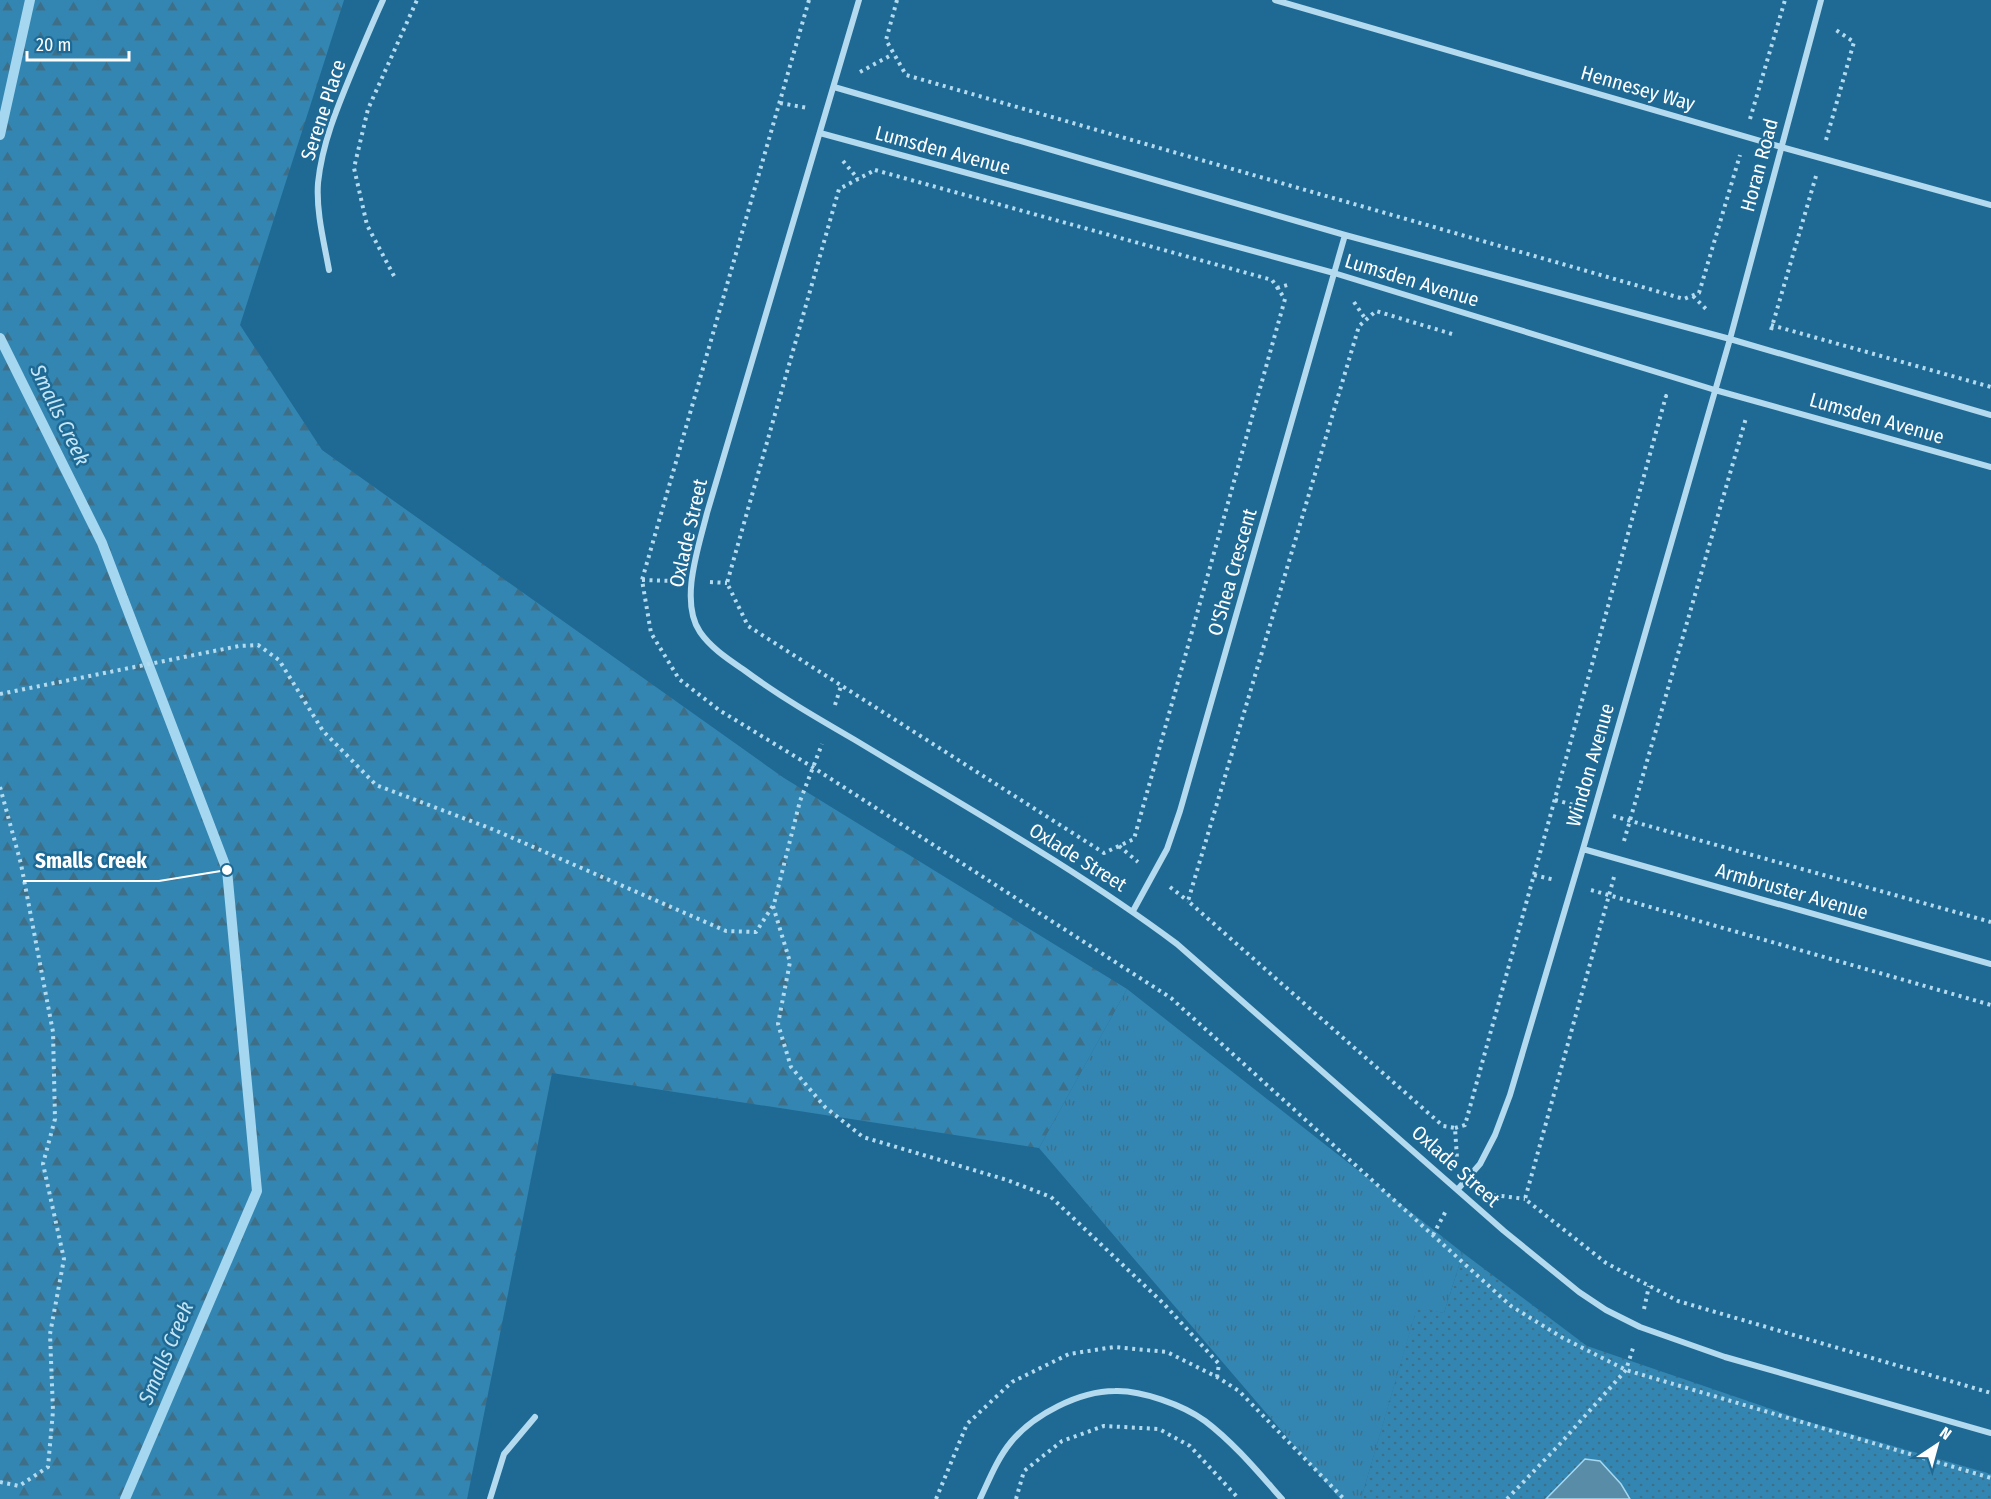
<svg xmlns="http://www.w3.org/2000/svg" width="1991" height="1499" viewBox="0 0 1991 1499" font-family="'Fira Sans Condensed',sans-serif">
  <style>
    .grass { fill: url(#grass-tufts) }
    .forest { fill: url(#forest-firs) }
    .park { fill: url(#park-dots) }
    .water { fill: #598ca7; stroke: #a6d7f0; stroke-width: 1.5 }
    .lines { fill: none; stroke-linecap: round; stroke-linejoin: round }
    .stream { stroke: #a6d7f0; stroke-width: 10 }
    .path { stroke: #b3daee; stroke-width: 4; stroke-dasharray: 3 4.5; stroke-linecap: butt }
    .minor { stroke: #b3daee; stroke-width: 6 }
    .labels { text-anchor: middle; stroke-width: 5; stroke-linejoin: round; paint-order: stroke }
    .street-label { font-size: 20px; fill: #fff; stroke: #1f6a95 }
    .water-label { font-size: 21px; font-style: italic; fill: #c5e6f6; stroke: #1f6a95 }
    .leader { fill: none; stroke: #fff; stroke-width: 2 }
    .callout-dot { fill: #fff; stroke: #1f6a95; stroke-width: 2 }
    .callout-label { font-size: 21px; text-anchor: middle; font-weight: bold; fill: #fff; stroke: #1f6a95; stroke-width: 5; stroke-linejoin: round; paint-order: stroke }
  </style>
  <defs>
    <pattern id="grass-tufts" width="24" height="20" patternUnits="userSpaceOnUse" patternTransform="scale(1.5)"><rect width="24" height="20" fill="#3486b2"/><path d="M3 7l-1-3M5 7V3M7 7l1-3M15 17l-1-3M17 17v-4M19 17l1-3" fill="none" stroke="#3e6f89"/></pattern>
    <pattern id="forest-firs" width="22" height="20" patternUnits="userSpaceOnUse" patternTransform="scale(1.5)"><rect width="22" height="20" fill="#3486b2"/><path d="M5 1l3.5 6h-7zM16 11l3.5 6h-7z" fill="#3e6f89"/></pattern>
    <pattern id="park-dots" width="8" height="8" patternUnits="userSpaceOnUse" patternTransform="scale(1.5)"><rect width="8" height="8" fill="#3486b2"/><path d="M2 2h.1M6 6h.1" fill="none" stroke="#3e6f89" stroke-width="1.8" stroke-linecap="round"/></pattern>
  </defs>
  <rect width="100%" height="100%" fill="#1f6a95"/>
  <path class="grass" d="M1127,989L1463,1253L1444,1313L1417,1308L1361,1499H1340L1039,1148Z"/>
  <path class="forest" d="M0,0H344L240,325L322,450L784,778L1127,989L1039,1148L552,1073L467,1499H0Z"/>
  <path class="park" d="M1463,1253L1587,1346L1806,1421L1991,1474V1499H1361L1417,1307L1444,1313Z"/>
  <path class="water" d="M1585,1459L1600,1461L1621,1484L1630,1499H1546Z"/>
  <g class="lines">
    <path class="stream" d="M0,135L30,0
      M0,338L102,543L227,870L257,1191L125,1499"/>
    <path class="path" d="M809,0L642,580L651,633L679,679L719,710L814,768L1171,998L1511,1306L1563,1338L1626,1370L1991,1478
      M897,0L886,40L906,75L1684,299L1699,293L1740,155
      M860,72L893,54
      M780,103L808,108
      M1750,119L1785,0
      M1826,140L1854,42L1833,28
      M843,161L858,179
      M875,170L1272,280L1285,299L1134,839L1104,853L748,626L727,583L839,189Z
      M394,276L367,225L354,168L368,109L417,0
      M1277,288L1291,284
      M1693,296L1707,310
      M1354,302L1366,320
      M1771,325L1991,387
      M1771,330L1816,176
      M1452,334L1376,311L1359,326L1188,901L1443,1126L1455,1128L1457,1158
      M642,580L672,581
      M710,582L727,583
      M0,694L239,646L258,645L279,660L323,731L376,785L492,829L726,931L756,932L774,904L800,801L822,744
      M835,705L841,686
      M0,787L21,864L53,1032L55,1119L43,1164L64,1259L50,1334L53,1411L48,1467L19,1486L0,1482
      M1555,800L1574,805
      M1613,816L1991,922
      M1624,841L1746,418
      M1119,846L1138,862
      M1534,875L1555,880
      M1614,877L1525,1199L1606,1263L1678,1301L1991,1393
      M1170,887L1188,901
      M1591,890L1991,1005
      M773,906L790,962L778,1024L791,1067L825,1107L863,1137L1007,1180L1051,1197L1163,1303L1219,1364L1217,1377
      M1455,1128L1465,1125L1666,396H1664
      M1494,1195L1525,1199
      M1433,1235L1447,1209
      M1644,1309L1649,1286
      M936,1499L967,1424L1012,1382L1069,1354L1114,1347L1167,1352L1217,1377L1239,1391L1344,1499
      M1016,1499L1024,1471L1062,1441L1104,1426L1159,1429L1190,1446L1239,1499
      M1507,1499L1559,1445L1626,1370L1634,1345"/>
    <path class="minor" d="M859,0L707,513C699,546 679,601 700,632C711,648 728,659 744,670C779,696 817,718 855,740C964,806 1075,868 1177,944L1504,1231L1579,1292L1606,1310L1640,1327L1725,1357L1991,1433
      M1275,0L1781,147L1991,205
      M834,87L1345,235L1730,339L1991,415
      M820,133L1334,273L1715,390L1991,467
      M329,270C324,242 316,212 318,183C322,144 337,108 352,72C362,48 372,24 383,0
      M1583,849L1991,964
      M1133,911L1167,849L1180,811L1345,235
      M1458,1189L1480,1164L1495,1135L1510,1095L1583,849L1730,339L1821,0
      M490,1499L504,1454L535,1417
      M980,1499C989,1480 997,1459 1011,1442C1033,1415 1079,1391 1115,1391C1141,1390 1183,1405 1205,1421C1234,1443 1258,1472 1282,1499"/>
  </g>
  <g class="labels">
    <g class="street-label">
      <text transform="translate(1638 88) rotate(16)" y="7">Hennesey Way</text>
      <text transform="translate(323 110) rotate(-72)" y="7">Serene Place</text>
      <text transform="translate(943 150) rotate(15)" y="7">Lumsden Avenue</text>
      <text transform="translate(1759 165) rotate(-75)" y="7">Horan Road</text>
      <text transform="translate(1412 280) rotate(17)" y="7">Lumsden Avenue</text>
      <text transform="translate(1877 418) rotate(16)" y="7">Lumsden Avenue</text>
      <text transform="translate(688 533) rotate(-77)" y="7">Oxlade Street</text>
      <text transform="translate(1232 572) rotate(-74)" y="7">O'Shea Crescent</text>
      <text transform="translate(1590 765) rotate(-74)" y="7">Windon Avenue</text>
      <text transform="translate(1078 857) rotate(32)" y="7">Oxlade Street</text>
      <text transform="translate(1792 891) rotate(16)" y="7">Armbruster Avenue</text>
      <text transform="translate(1456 1166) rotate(42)" y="7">Oxlade Street</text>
    </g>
    <g class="water-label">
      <text transform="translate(60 415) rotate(64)" y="7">Smalls Creek</text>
      <text transform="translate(166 1353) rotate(-67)" y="7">Smalls Creek</text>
    </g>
  </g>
  <path class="leader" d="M227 870L159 881H23"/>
  <circle class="callout-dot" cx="227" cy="870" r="6"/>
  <g class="callout-label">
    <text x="91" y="868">Smalls Creek</text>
  </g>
  <g transform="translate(1937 1445) rotate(36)" stroke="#1f6a95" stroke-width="4.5" paint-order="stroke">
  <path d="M0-4.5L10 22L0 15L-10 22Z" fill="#ffffff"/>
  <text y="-9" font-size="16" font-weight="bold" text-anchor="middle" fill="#ffffff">N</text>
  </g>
  <path d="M27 51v9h102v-9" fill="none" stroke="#ffffff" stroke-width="3"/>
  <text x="36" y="51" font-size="18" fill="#ffffff" stroke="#1f6a95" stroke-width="4.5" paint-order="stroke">20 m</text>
</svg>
